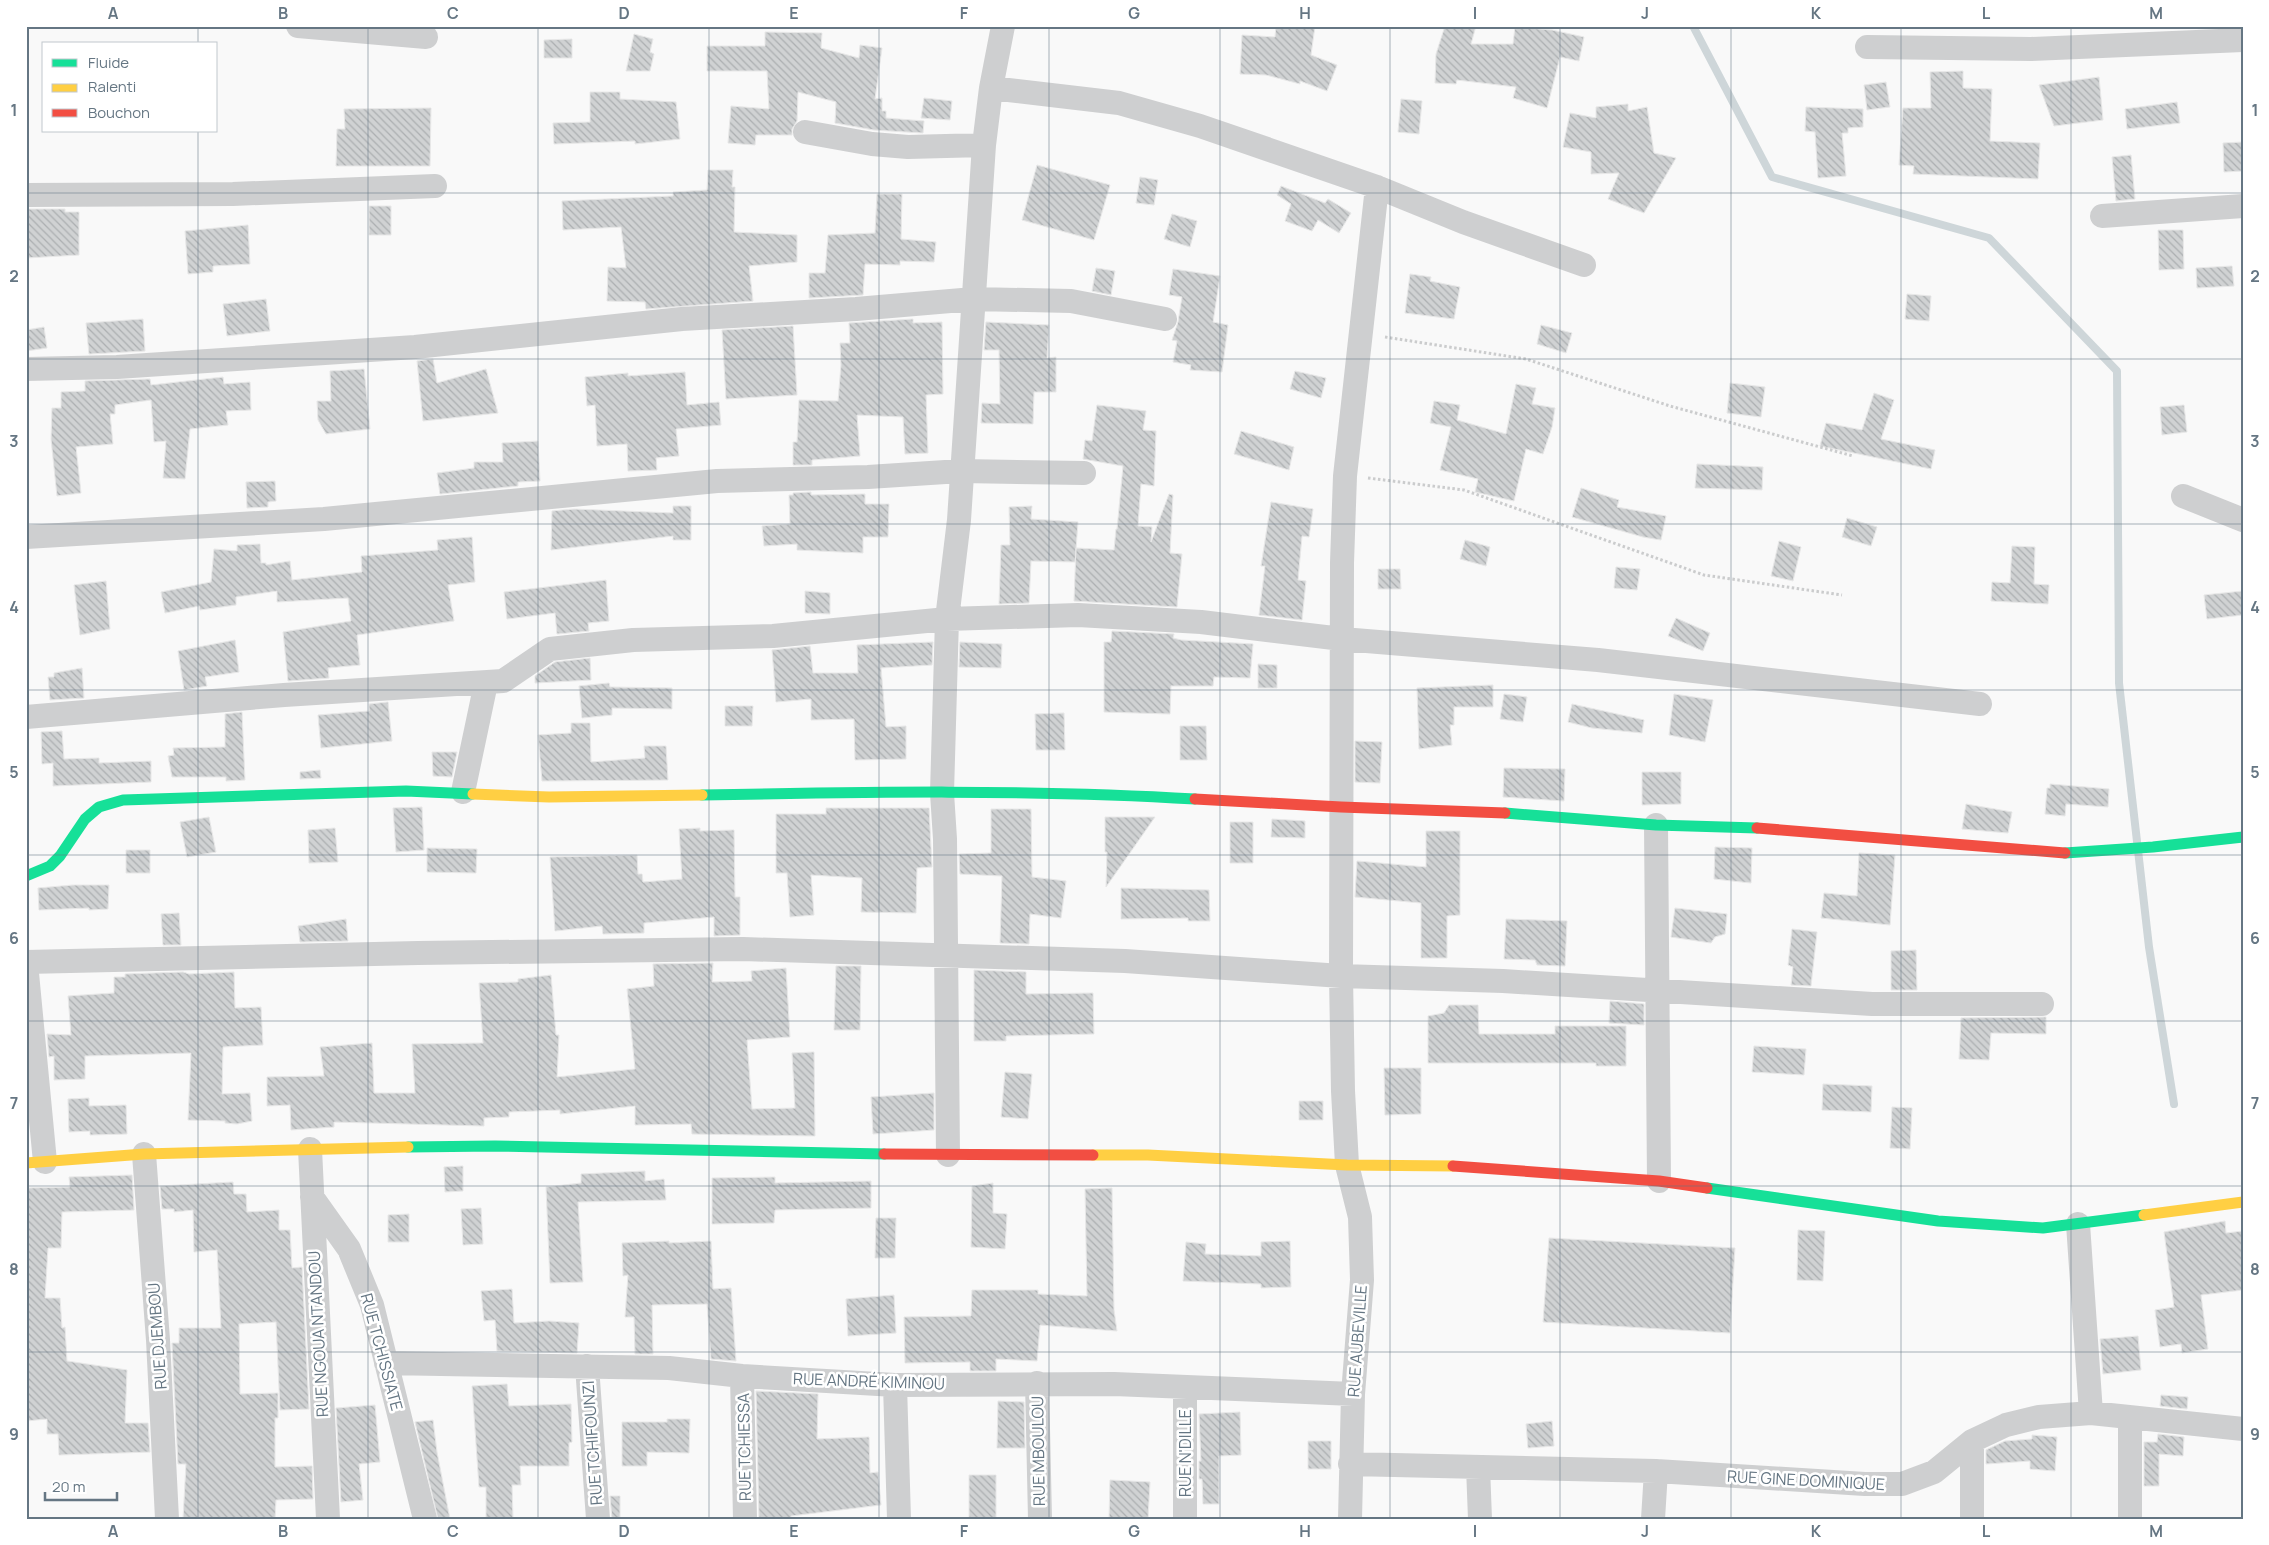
<svg xmlns="http://www.w3.org/2000/svg" width="2269" height="1545" viewBox="0 0 2269 1545" font-family="Manrope,sans-serif">
  <style>
    .lines { fill: none; stroke-linecap: round; stroke-linejoin: round }
    .stream { stroke: #ced6d9; stroke-width: 8 }
    .building { fill: url(#building-back-hatch); stroke: #e8e8e8 }
    .path { stroke: #cbcccd; stroke-width: 3; stroke-dasharray: 2.5 2.5; stroke-linecap: butt }
    .street { stroke: #cecfd0; stroke-width: 24 }
    .fast { stroke: #16e098; stroke-width: 11 }
    .slow { stroke: #ffcf43; stroke-width: 11 }
    .jam { stroke: #f24e42; stroke-width: 11 }
    .grid { fill: none; stroke: #657683; stroke-width: 1; stroke-opacity: 0.55 }
    .labels { text-anchor: middle; stroke-width: 5; stroke-linejoin: round; paint-order: stroke }
    .street-label { font-size: 16px; fill: #657683; stroke: #fff }
    .neatline { fill: none; stroke: #657683; stroke-width: 2 }
    .grid-label { font-size: 16px; text-anchor: middle; font-weight: bold; fill: #657683 }
  </style>
  <defs>
    <pattern id="building-back-hatch" width="6" height="6" patternUnits="userSpaceOnUse" patternTransform="scale(1.25)"><rect width="6" height="6" fill="#d0d2d3"/><path d="M-1 5l2 2M0 0l6 6M5-1l2 2" fill="none" stroke="#acafb1"/></pattern>
  </defs>
  <rect width="100%" height="100%" fill="#f9f9f9"/>
  <g class="lines">
    <path class="stream" d="M1693,26L1772,177L1989,238L2117,371L2119,683L2149,947L2174,1104"/>
  </g>
  <path class="building" d="M1276,26H1315L1311,55L1337,65L1327,91L1300,81V84L1266,75L1240,74L1242,35L1275,37Z
    M1445,26H1476L1471,44H1513L1515,27L1552,30L1584,37L1579,61L1560,57L1547,108L1513,98L1516,87L1457,80L1456,84L1435,83L1436,54Z
    M765,32L822,33L821,48L859,58L860,45L882,48L875,99L882,98V111H886V118L924,121L923,133L874,130L835,123L836,102L798,92L797,121L792,129V135H756L755,145L728,143L731,106L769,109L767,71H707V46H765Z
    M634,34L653,39L650,52L654,54L650,71H626Z
    M572,39V58H544V40Z
    M1963,71V88L1992,89L1990,141L2040,143L2038,179L1913,174L1914,166L1899,165L1903,108H1931L1930,72Z
    M2099,77L2103,120L2054,126L2039,85Z
    M1886,82L1890,107L1867,110L1864,85Z
    M590,92H620V99L676,102L680,139L635,144V141L554,144L553,123L590,122Z
    M924,98L952,101L950,120L921,118Z
    M1401,99L1422,101L1419,134L1398,132Z
    M2177,102L2180,123L2127,129L2125,109Z
    M1628,104V111L1647,107L1654,153L1676,158L1644,213L1608,199L1619,173L1591,174V152L1563,147L1570,113L1596,118V107Z
    M1806,107L1863,109V127L1848,128V133H1842L1846,176L1818,178L1815,132L1805,131Z
    M431,108L430,166H336L337,129H345L344,109Z
    M2243,142V171L2224,172L2223,143Z
    M2131,155L2135,199L2116,201L2112,157Z
    M1037,165L1110,185L1094,240L1022,220Z
    M708,170H733L732,187H735L734,232L797,235V262L749,266L753,301L646,309L645,302L607,301L608,267L626,268L621,227L563,230L562,201L673,196V192L707,190Z
    M1140,177L1158,180L1154,205L1136,203Z
    M1281,186L1325,203L1328,199L1351,213L1339,233L1318,220L1312,231L1285,221L1291,204L1277,195Z
    M877,194H902L901,239L936,242L934,262L900,261V265L865,264L863,295L809,298V273H825L828,235L875,233Z
    M369,206H391V235H369Z
    M28,209H65V212H79V255L26,258Z
    M1172,214L1197,221L1190,247L1164,239Z
    M248,225L250,264L213,266V272L188,274L185,231Z
    M2158,230H2183L2184,269L2159,270Z
    M2232,266L2234,286L2197,288L2196,268Z
    M1096,268L1115,271L1111,295L1092,291Z
    M1173,269L1220,276L1213,322L1228,325L1222,372L1190,370L1191,365L1173,362L1177,341L1172,340L1178,322L1182,297L1169,295Z
    M1410,274L1431,277L1430,281L1460,287L1454,319L1405,313Z
    M1907,294L1931,296L1929,321L1905,319Z
    M266,299L270,331L227,336L223,304Z
    M143,319L145,351L89,354L86,323Z
    M913,319V323L942,322L943,394L926,395L928,453L905,454L903,417L857,415L860,456L812,460V465H793V442H797L799,400L838,401L841,365L840,343H850L849,323Z
    M986,322L1049,325L1047,358L1056,357V392H1034L1033,424L981,423L982,403L1000,404L999,350H984Z
    M1541,325L1572,333L1566,353L1537,344Z
    M793,326L797,395L726,399L722,330Z
    M44,327L47,348L26,351V330Z
    M433,359L437,383L486,369L498,413L423,421L417,361Z
    M364,369L370,429L326,434L318,420L317,401H331L330,371Z
    M1295,371L1326,378L1321,398L1290,389Z
    M685,372L687,405L719,402L721,425L676,429L679,456L656,458L657,470L628,471L627,444L597,446L595,405L587,406L585,377L628,373V376Z
    M223,377L224,384L250,382L251,410L226,411L228,425L190,429L185,479L163,478L166,441L154,442L151,400L115,405V414H110L113,444L76,447L81,493L57,496L51,439L52,408H61V392L85,391V381L150,379L151,385Z
    M1730,383L1765,387L1761,417L1727,413Z
    M1516,384L1536,388L1532,404L1555,408L1552,427L1543,454L1526,449L1514,501L1475,492L1478,479L1440,470L1451,427L1430,423L1434,401L1460,405L1457,420L1506,434Z
    M1874,393L1894,400L1881,439L1935,450L1931,469L1820,446L1826,423L1862,430Z
    M1097,405L1146,411L1143,430L1156,431L1154,486L1141,484L1138,526L1152,527L1151,542L1169,494L1173,495L1170,553L1182,554L1177,607L1074,601L1076,548L1114,550L1116,529H1117L1123,466L1083,459L1085,440L1092,441Z
    M2184,405L2187,432L2162,435L2160,407Z
    M1241,431L1294,447L1289,470L1234,454Z
    M538,441L540,481L518,482V486L440,494L437,473L474,468V462H503L502,443Z
    M1697,464L1763,467L1762,490L1695,488Z
    M275,481L276,501L268,502V507L247,508L246,482Z
    M1581,488L1619,500L1617,507L1666,516L1661,540L1643,537L1572,517Z
    M811,492V495L865,494V504H889L888,537H863V553L797,550V544L764,546L762,526L790,524L789,495H793V493Z
    M1271,502L1313,509L1309,537L1302,536L1298,580L1306,581L1302,620L1259,615L1265,566H1261Z
    M673,506H691V540H673V536L551,550L552,511L574,509L673,513Z
    M1032,506L1031,519L1078,522L1075,562L1031,561L1029,603L999,604L1001,545H1010L1009,507Z
    M1847,518L1877,527L1871,546L1842,537Z
    M472,537L475,582L448,585L454,621L357,635L360,665L328,668L329,678L288,681L283,632L351,621L348,598L277,602V591L236,597V605L200,610L199,606L165,613L161,592L211,582L214,549L237,551V545L260,544L261,563H266V565L290,561L292,580L362,572L361,556L438,550L437,540Z
    M1465,540L1490,547L1486,566L1460,559Z
    M1779,541L1801,547L1793,581L1771,576Z
    M2012,546L2035,547L2034,584L2049,585L2048,604L1991,601L1992,582L2010,583Z
    M1616,567L1640,569L1637,590L1614,588Z
    M1378,569H1400L1401,589H1378Z
    M606,580L609,621L588,623L589,631L557,634L555,613L507,619L504,592Z
    M106,581L110,629L80,635L74,585Z
    M805,591L830,593V614L805,613Z
    M2243,591V615L2207,619L2204,595Z
    M1676,618L1710,633L1703,651L1668,636Z
    M1112,631L1174,634L1173,638L1181,640L1253,644L1250,678L1214,677L1213,686H1171L1170,714L1104,712V642H1111Z
    M235,640L239,672L205,677L207,686L184,690L178,651Z
    M933,642L932,665L881,668L886,727L906,726V759L855,760L854,719L811,720V699L776,702L772,650L810,646L813,673H858L857,645Z
    M960,642L1002,644L1001,668L959,667Z
    M590,658L591,680L535,683V676L555,662Z
    M1258,664L1277,665V688H1258Z
    M82,668L84,698L50,700L48,677H54V673Z
    M609,683L610,687L672,688V709L612,708V715L582,718L579,686Z
    M1493,685V707H1454V725H1450L1452,745L1419,749L1417,688Z
    M1504,694L1527,697L1523,722L1500,719Z
    M1674,694L1713,700L1705,742L1669,735Z
    M388,702L392,741L321,748L318,715L369,711V704Z
    M1572,704L1644,720L1642,733L1592,728L1568,722Z
    M725,706H753L752,726H725Z
    M242,712L245,780L226,781V777H172L168,756L174,755L173,748L225,747V714Z
    M1064,713L1065,750H1036L1035,714Z
    M571,723H590L591,762L645,758L644,746H666L668,780L542,781L538,735L571,733Z
    M1180,726H1206L1207,760H1180Z
    M62,731L64,759L99,758V763L151,761V782L53,786V763L42,764L41,732Z
    M1355,741L1382,742L1380,783L1355,782Z
    M432,752H457L452,777L433,776Z
    M1504,768L1565,769L1564,801L1503,797Z
    M320,770L321,778L300,779V772Z
    M1642,772H1681V804L1642,805Z
    M2050,784L2109,789L2108,807L2066,804L2065,816L2045,814L2047,788H2050Z
    M1966,804L2012,812L2008,833L1962,829Z
    M422,807L424,850L396,852L393,808Z
    M826,808H929L932,867L917,868L916,913L861,912L862,878L811,875L814,915L790,917L787,873H776V814H826Z
    M991,809H1031L1032,877L1066,881L1061,918L1030,914L1029,944L1000,943L1002,876L960,874L959,854L991,853Z
    M209,817L216,852L187,857L180,822Z
    M1105,817H1155L1106,887L1107,852H1105Z
    M1272,819L1305,821V838L1271,837Z
    M1230,822H1253V863H1230Z
    M335,828L338,862L309,863L308,830Z
    M700,828V831L734,830L735,897H740V935L714,936V917L644,923V933L603,934L602,926L555,931L550,857L637,855L638,874H642L643,882L682,879L679,829Z
    M1426,831H1460V915L1447,916V958H1421V903L1355,897L1357,861L1426,867Z
    M1715,847L1752,848L1751,883L1714,879Z
    M427,848L477,849L476,873L427,872Z
    M126,850H150V873H126Z
    M1859,853L1895,855L1890,925L1821,918L1824,893L1857,896Z
    M73,885H109L108,909L89,910V908L39,910L38,888Z
    M1121,888L1209,890L1210,921H1188V918L1121,919Z
    M1675,908L1727,914L1725,934L1715,937L1711,943L1671,937Z
    M179,913L181,945H163L161,914Z
    M346,919L348,941L300,942L298,926Z
    M1506,919L1567,921L1565,966L1537,965L1535,960L1504,959Z
    M1792,929L1817,932L1811,986L1791,985L1793,967L1788,965Z
    M1916,950L1917,990H1891V951Z
    M713,963L712,982L752,981L751,971L786,968L790,1037L747,1040L752,1109L795,1108L792,1053L814,1052L815,1136L692,1134L691,1124L635,1125V1106L560,1114V1110L509,1112V1117L484,1118V1126L334,1122V1127L291,1130L290,1105L267,1106V1077L324,1076L320,1047L372,1043L374,1093H415L412,1044L483,1043L479,983L518,982V979L551,975L556,1035H559L557,1077L635,1069L627,989L654,986L653,964Z
    M836,966H861L860,1030H834Z
    M974,970L1026,972V994L1093,993L1094,1034L1006,1036V1041H974Z
    M183,972L189,974L234,972L235,1008L261,1007L263,1045L223,1047L222,1094L250,1093L252,1121L237,1124L225,1123V1121L188,1120L191,1053L85,1056V1079L54,1080V1056L49,1057L47,1034L71,1035L68,996L114,993V977H125V974Z
    M1610,1001L1644,1004V1025L1609,1023Z
    M1449,1005H1478L1479,1034H1555V1026H1626V1066H1596V1063H1428V1016L1444,1013Z
    M2046,1017V1034L1991,1033L1989,1060L1959,1059L1961,1018Z
    M1754,1046L1806,1049L1804,1075L1752,1072Z
    M1384,1068H1421V1114L1385,1115Z
    M1005,1072L1032,1074L1028,1119L1001,1117Z
    M1823,1084L1872,1086L1871,1112L1822,1110Z
    M934,1093V1130L873,1134L871,1097Z
    M89,1098V1106L126,1105L127,1134L90,1135V1131L69,1132L68,1099Z
    M1299,1101H1323V1120H1299Z
    M1892,1107L1912,1108L1910,1149L1890,1148Z
    M463,1166V1191L445,1192L444,1167Z
    M645,1171V1181L664,1179L666,1200L578,1202L583,1282L550,1283L546,1187L581,1183V1174Z
    M132,1175L134,1210L62,1212L61,1248H48L45,1298H60L62,1328L65,1327L67,1361L127,1370L125,1423H148L150,1452L59,1455L58,1434H47V1419L26,1421V1188L70,1187L69,1177Z
    M775,1177V1183L871,1181V1208L775,1210L774,1223L712,1224V1178Z
    M233,1182L234,1194H246L247,1212L279,1210V1230H290L292,1268L302,1267L309,1409L280,1410L276,1322L239,1324L240,1394L278,1393V1418H275V1467L312,1466L313,1499L276,1500L275,1519H183L186,1464H178L172,1343H179V1328H221L217,1250L194,1252L193,1210L174,1212V1209H162L160,1186Z
    M993,1183V1213L1007,1214L1005,1249L971,1247L972,1186Z
    M1112,1188L1114,1310L1117,1331L1040,1325L1037,1361L996,1359V1371H970V1362L905,1363L904,1317L971,1316L972,1290H1038V1294L1087,1296L1085,1189Z
    M481,1208L483,1244L463,1245L461,1209Z
    M409,1214V1242H388V1215Z
    M876,1218H896L895,1258H875Z
    M2225,1221L2226,1233L2243,1231V1290L2201,1295L2208,1349L2182,1353L2181,1344L2160,1347L2155,1310L2174,1307L2164,1232Z
    M1798,1230L1825,1231L1823,1281L1797,1280Z
    M1549,1238L1735,1248L1730,1333L1543,1322Z
    M669,1241V1243L711,1241L713,1289L731,1288L736,1361L711,1359L707,1304L652,1305L653,1354H635L634,1317H625L628,1275L623,1276L622,1243Z
    M1290,1241L1291,1287L1261,1288V1284L1183,1281L1186,1242L1206,1244L1205,1254L1261,1256V1242Z
    M512,1289L514,1323L549,1321L579,1323L577,1353L497,1351L495,1320L484,1321L481,1291Z
    M894,1295L896,1333L848,1336L846,1299Z
    M2138,1336L2141,1370L2103,1374L2100,1339Z
    M507,1384L509,1406L571,1404L572,1442L569,1443V1466H520L521,1485H512L513,1519H486V1487H479L472,1386Z
    M756,1391L818,1394L817,1439L869,1437L870,1473L878,1472L881,1505L791,1516V1519H759Z
    M2161,1395L2188,1397L2187,1409L2160,1406Z
    M998,1401L1024,1402L1025,1448H997Z
    M375,1405L380,1462L359,1464L363,1500L341,1502L336,1408Z
    M1240,1412L1241,1455L1219,1456V1504H1203L1202,1479H1199V1461H1201L1199,1414Z
    M667,1419H690L689,1453L647,1452V1466H622V1422H667Z
    M433,1420L437,1452L450,1519H438L415,1422Z
    M1552,1421L1554,1446L1528,1448L1526,1424Z
    M2158,1434L2184,1437L2183,1456L2159,1454V1486H2144V1442H2157Z
    M2032,1435L2057,1437L2055,1471L2030,1469V1461L1986,1464V1450L1988,1449L2005,1441L2032,1439Z
    M1308,1441H1331V1469H1308Z
    M969,1475H996V1519H969Z
    M1110,1480L1150,1482L1148,1519H1109Z
    M610,1496H620V1519H612Z"/>
  <g class="lines">
    <path class="path" d="M1385,337L1526,359L1670,406L1853,456
      M1368,478L1464,490L1704,575L1842,595"/>
    <path class="street" d="M298,26L426,37
      M1867,47L2031,49L2243,40
      M991,88L1119,103L1200,126L1377,187L1463,222L1584,265
      M805,132L872,144L908,147L984,145
      M26,195L233,194L435,186
      M2102,216L2243,206
      M26,369L117,367L415,347L682,319L856,309L974,299L1071,301L1165,319
      M2183,496L2243,520
      M26,537L324,519L717,481L868,477L961,471L1084,473
      M26,717L284,695L503,681L550,649L633,640L773,636L947,619L1078,615L1201,622L1342,639L1598,660L1980,704
      M463,792L486,683
      M1656,825L1659,1181
      M26,962L418,953L743,949L1125,961L1341,976L1503,981L1872,1004H2042
      M26,963L45,1162
      M310,1149L328,1519
      M144,1154L158,1340L167,1519
      M948,1155L945,839L942,793L947,619L959,520L984,145L991,88L1003,26
      M312,1197L349,1249L372,1305L425,1519
      M2078,1224L2091,1413
      M386,1363L669,1368L742,1376L895,1385L1114,1384L1353,1394
      M587,1366L598,1519
      M742,1376L745,1519
      M1037,1383L1040,1519
      M895,1385L899,1519
      M1185,1387V1519
      M2130,1418V1519
      M1350,1464L1656,1471L1865,1484H1902L1934,1472L1972,1441L2006,1425L2039,1417L2091,1413L2243,1429
      M1478,1467L1480,1519
      M1350,1519L1353,1394L1362,1280L1360,1217L1347,1165L1343,1091L1341,976L1342,563L1345,476L1377,187
      M1653,1519L1656,1471
      M1972,1519V1441"/>
    <path class="fast" d="M702,795C866,792 1031,789 1195,799
      M1505,813L1656,825L1757,828
      M2065,853L2153,847L2243,837
      M26,876L50,866L60,856L85,819L99,807L123,800L406,791L473,794
      M408,1147L495,1146L884,1154
      M1707,1188L1938,1221L2043,1228L2144,1215"/>
    <path class="slow" d="M473,794L549,797L702,795
      M1093,1155H1148L1347,1165L1453,1166
      M26,1163L144,1154L408,1147
      M2144,1215L2243,1202"/>
    <path class="jam" d="M1195,799L1341,807L1505,813
      M1757,828L2065,853
      M884,1154L1093,1155
      M1453,1166L1659,1181L1707,1188"/>
  </g>
  <path class="grid" d="M198,26V44M368,26V1519M538,26V1519M709,26V1519M879,26V1519M1049,26V1519M1220,26V1519M1390,26V1519M1560,26V1519M1731,26V1519M1901,26V1519M2071,26V1519M198,131V1519M26,193H2243M26,359H2243M26,524H2243M26,690H2243M26,855H2243M26,1021H2243M26,1186H2243M26,1352H2243"/>
  <g class="labels">
    <g class="street-label">
      <text transform="translate(318 1334) rotate(-93)" y="6">RUE NGOUA NTANDOU</text>
      <text transform="translate(157 1336) rotate(-94)" y="6">RUE DJEMBOU</text>
      <text transform="translate(1357 1341) rotate(-86)" y="6">RUE AUBEVILLE</text>
      <text transform="translate(382 1352) rotate(75)" y="6">RUE TCHISSIATE</text>
      <text transform="translate(869 1381) rotate(2)" y="6">RUE ANDRÉ KIMINOU</text>
      <text transform="translate(592 1443) rotate(-94)" y="6">RUE TCHIFOUNZI</text>
      <text transform="translate(744 1447) rotate(-91)" y="6">RUE TCHIESSA</text>
      <text transform="translate(1038 1451) rotate(-91)" y="6">RUE MBOULOU</text>
      <text transform="translate(1185 1453) rotate(-90)" y="6">RUE N'DILLE</text>
      <text transform="translate(1806 1480) rotate(3)" y="6">RUE GINE DOMINIQUE</text>
    </g>
  </g>
  <rect width="2269" height="1545" fill="none" stroke="#ffffff" stroke-width="55"/>
  <rect x="42" y="42" width="175" height="90" fill="#ffffff" stroke="#c1c8cd"/>
  <rect x="52" y="59" width="25" height="8" fill="#16e098" stroke="#c1c8cd"/>
  <text x="88" y="68" font-size="15" fill="#657683">Fluide</text>
  <rect x="52" y="84" width="25" height="8" fill="#ffcf43" stroke="#c1c8cd"/>
  <text x="88" y="92" font-size="15" fill="#657683">Ralenti</text>
  <rect x="52" y="109" width="25" height="8" fill="#f24e42" stroke="#c1c8cd"/>
  <text x="88" y="118" font-size="15" fill="#657683">Bouchon</text>
  <path d="M45 1492v8h72v-8" fill="none" stroke="#657683" stroke-width="2.5"/>
  <text x="52" y="1492" font-size="15" fill="#657683" stroke="#ffffff" stroke-width="4" paint-order="stroke">20 m</text>
  <rect x="28" y="28" width="2214" height="1490" class="neatline"/>
  <g class="grid-label">
    <text x="113" y="19">A</text>
    <text x="283" y="19">B</text>
    <text x="453" y="19">C</text>
    <text x="624" y="19">D</text>
    <text x="794" y="19">E</text>
    <text x="964" y="19">F</text>
    <text x="1134" y="19">G</text>
    <text x="1305" y="19">H</text>
    <text x="1475" y="19">I</text>
    <text x="1645" y="19">J</text>
    <text x="1816" y="19">K</text>
    <text x="1986" y="19">L</text>
    <text x="2156" y="19">M</text>
    <text x="14" y="116">1</text>
    <text x="2255" y="116">1</text>
    <text x="14" y="282">2</text>
    <text x="2255" y="282">2</text>
    <text x="14" y="447">3</text>
    <text x="2255" y="447">3</text>
    <text x="14" y="613">4</text>
    <text x="2255" y="613">4</text>
    <text x="14" y="778">5</text>
    <text x="2255" y="778">5</text>
    <text x="14" y="944">6</text>
    <text x="2255" y="944">6</text>
    <text x="14" y="1109">7</text>
    <text x="2255" y="1109">7</text>
    <text x="14" y="1275">8</text>
    <text x="2255" y="1275">8</text>
    <text x="14" y="1440">9</text>
    <text x="2255" y="1440">9</text>
    <text x="113" y="1537">A</text>
    <text x="283" y="1537">B</text>
    <text x="453" y="1537">C</text>
    <text x="624" y="1537">D</text>
    <text x="794" y="1537">E</text>
    <text x="964" y="1537">F</text>
    <text x="1134" y="1537">G</text>
    <text x="1305" y="1537">H</text>
    <text x="1475" y="1537">I</text>
    <text x="1645" y="1537">J</text>
    <text x="1816" y="1537">K</text>
    <text x="1986" y="1537">L</text>
    <text x="2156" y="1537">M</text>
  </g>
</svg>
